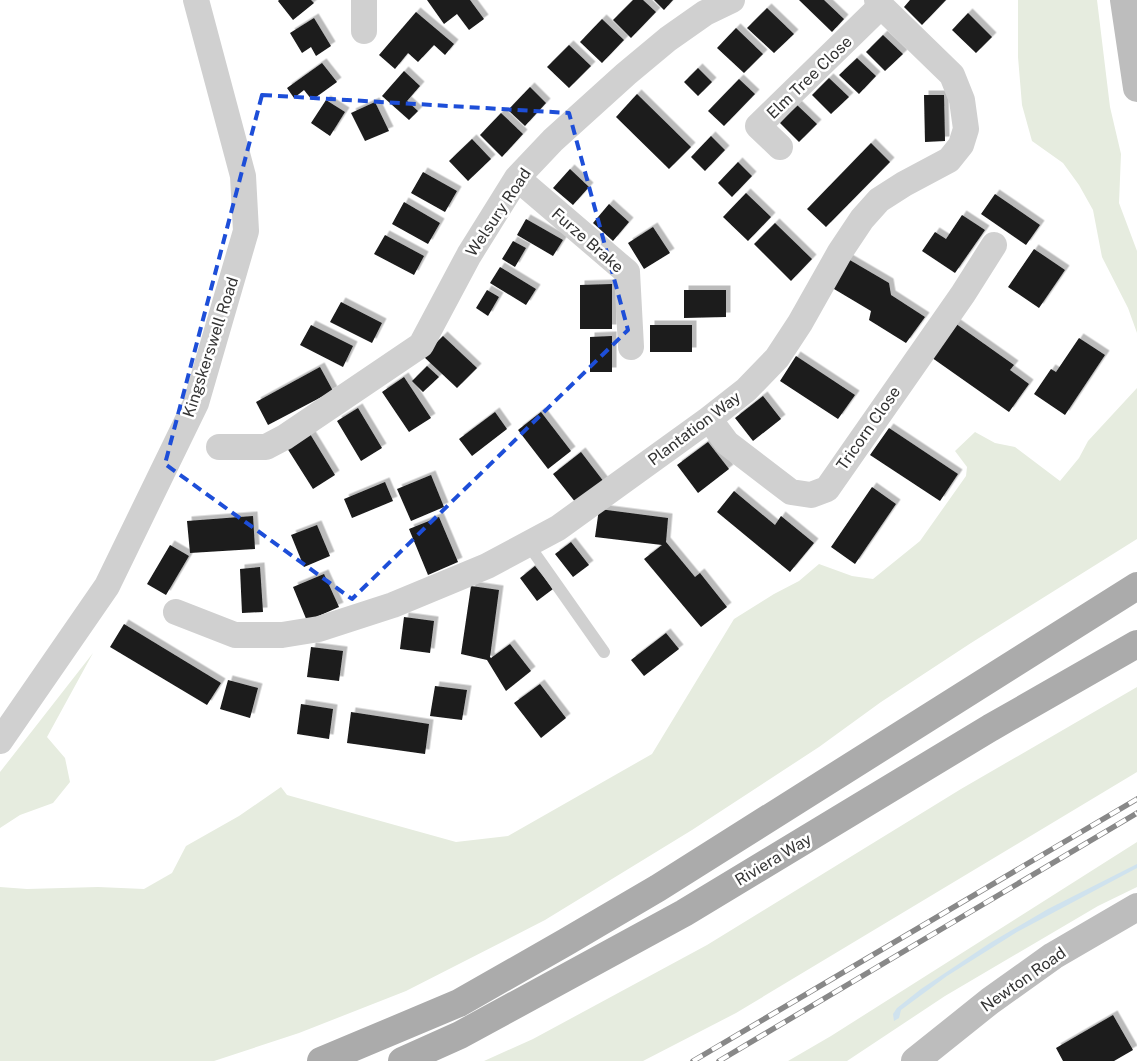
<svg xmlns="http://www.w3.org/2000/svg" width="1137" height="1061" viewBox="0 0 1137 1061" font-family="'Public Sans',sans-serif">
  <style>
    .green { fill: #e6ecdf }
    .water { fill: #cfe2ee }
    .building { fill: #1a1a1a; filter: url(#shadow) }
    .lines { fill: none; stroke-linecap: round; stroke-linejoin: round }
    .lane { stroke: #d0d0d0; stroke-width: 12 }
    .street { stroke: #d0d0d0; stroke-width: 26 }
    .secondary { stroke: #bdbdbd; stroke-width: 28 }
    .primary { stroke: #ababab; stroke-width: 28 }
    .rail-casing { stroke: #888; stroke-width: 5.5 }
    .rail { stroke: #fff; stroke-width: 4; stroke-dasharray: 11; stroke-linecap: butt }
    .marked { fill: none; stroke: #1d4ed8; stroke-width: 4; stroke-dasharray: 10 6; stroke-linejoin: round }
    .labels { text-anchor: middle; stroke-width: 5; stroke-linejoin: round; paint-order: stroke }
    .street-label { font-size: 16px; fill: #333; stroke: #fff }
  </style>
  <defs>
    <filter id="shadow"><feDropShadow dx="4.5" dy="-4.5" stdDeviation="0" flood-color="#0004"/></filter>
  </defs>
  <rect width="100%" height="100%" fill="#fff"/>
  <path class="green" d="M1018,0H1097L1110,107L1121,154L1119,203L1137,251V333L1128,308L1102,257L1093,210L1079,185L1063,163L1032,141L1022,105L1018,57Z
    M1137,388V539L971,643L881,702L819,747L692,830L545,920L406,991L299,1033L214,1061H0V887L27,889L98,887L144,889L172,873L186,846L239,816L281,787L287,795L456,842L508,836L652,754L734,619L774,594L799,581L819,564L852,576L873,579L920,541L966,476L967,467L955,451L975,432L995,443L1015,447L1060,481L1079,458L1088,441Z
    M93,653L47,737L65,758L70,782L53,803L20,815L0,828V772Z
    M1137,687V772L736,1013L643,1061H484L533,1039L707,945L961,789Z
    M1137,842V887L1098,906L945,996L847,1061H788L831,1036Z"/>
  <path class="water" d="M1137,864V868L1017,932L947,976L901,1010L899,1018L894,1021L893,1014L897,1008L921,989L990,943L1048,909Z"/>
  <path class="building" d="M279,0H311L314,3L293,20L278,1Z
    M427,0H470L484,19L469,30L457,14L444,24Z
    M633,0H643L656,12L631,38L613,20Z
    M654,0H673L664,10Z
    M799,0H824L844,19L832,32Z
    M910,0H946L922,25L904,7Z
    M767,8L794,34L774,53L747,28Z
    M416,12L454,44L445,55L434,45L418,62L408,53L395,69L379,55Z
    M968,13L992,37L976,53L952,30Z
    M314,18L331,46L316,56L311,47L302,53L290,33Z
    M602,19L624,40L602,63L580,42Z
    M736,28L763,54L744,73L717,48Z
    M883,35L903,54L885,71L866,52Z
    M569,45L591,66L569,88L547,67Z
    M857,58L876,76L859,94L839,75Z
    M322,63L337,82L312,100L304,90L294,98L287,88Z
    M698,68L712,82L698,96L684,82Z
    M404,71L420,86L407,101L418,111L409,120L382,96Z
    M829,78L849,97L831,114L812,95Z
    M739,79L755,94L724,126L708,111Z
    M530,87L546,103L525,126L508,110Z
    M637,94L691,147L669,169L616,117Z
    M924,95H944L945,141L925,142Z
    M326,100L345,112L330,136L311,123Z
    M375,102L389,131L365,141L351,113Z
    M797,105L817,124L799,142L780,123Z
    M501,113L523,134L502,157L480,135Z
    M711,136L725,150L705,171L691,157Z
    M472,139L491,159L468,181L449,161Z
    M871,143L890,162L826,227L807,209Z
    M738,162L752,176L732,197L718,183Z
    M570,169L589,187L573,205L553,188Z
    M423,172L457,191L445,212L411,193Z
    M746,193L771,217L748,241L723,217Z
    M995,194L1040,225L1026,245L981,214Z
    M404,202L440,223L428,244L392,224Z
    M609,204L629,222L613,241L593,223Z
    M962,215L985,230L955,273L922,251L935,232L946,239Z
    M526,219L563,240L553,256L517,235Z
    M775,223L812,259L791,281L754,244Z
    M653,227L670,253L644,269L628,243Z
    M385,235L424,256L414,275L374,254Z
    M513,241L526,248L515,267L502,259Z
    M1034,249L1065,270L1039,308L1008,287Z
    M848,259L889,283L891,295L925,317L906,343L869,320L871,311L829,286Z
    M500,267L536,289L526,305L490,283Z
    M612,284V329H580V285Z
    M487,290L499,297L488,316L476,308Z
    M684,290H726V317L684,318Z
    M341,302L382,323L372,343L330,322Z
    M952,321L1014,365L1010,370L1029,384L1009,412L928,355Z
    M311,325L353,346L343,367L300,345Z
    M650,325H692V352H650Z
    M443,336L477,368L457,388L423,356Z
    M612,336V372H590V337Z
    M1079,338L1105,355L1065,415L1034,394L1051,369L1056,372Z
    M796,356L855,395L838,419L780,381Z
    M427,366L439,377L423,392L412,381Z
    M320,367L333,391L268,425L256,402Z
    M404,377L431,418L409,432L382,392Z
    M763,396L781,419L753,441L735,418Z
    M358,408L382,448L361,461L337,421Z
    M495,412L507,429L472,456L459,439Z
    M541,412L571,451L548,469L518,430Z
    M889,428L958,474L940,501L870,455Z
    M310,434L335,475L313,489L287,448Z
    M708,442L729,469L698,493L677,465Z
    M581,452L604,482L576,503L553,474Z
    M431,475L444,507L411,521L397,489Z
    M385,482L393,501L352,518L344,499Z
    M872,487L896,504L855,564L831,547Z
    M734,491L775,525L781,516L814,543L790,572L717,512Z
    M599,509L668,518L666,542L695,577L700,573L727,607L701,627L644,559L662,545L595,537Z
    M253,516L255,549L190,553L187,521Z
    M439,517L458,562L428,575L409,529Z
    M317,525L330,556L304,567L291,535Z
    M571,542L589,565L573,577L555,554Z
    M170,545L189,556L166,595L147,584Z
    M535,566L553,589L537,601L520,578Z
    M260,567L263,612L242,613L240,569Z
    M324,574L339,607L307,621L293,587Z
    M471,586L499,590L490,657L491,658L510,644L531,671L506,691L487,660L461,654Z
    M404,617L434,621L430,653L400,649Z
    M124,624L221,683L207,705L110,647Z
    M666,633L679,649L644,676L631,660Z
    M311,647L343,651L339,681L307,677Z
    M228,680L258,688L250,718L220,709Z
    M540,684L566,718L541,738L514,703Z
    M435,686L467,690L462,720L430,716Z
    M301,704L333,709L329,739L297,734Z
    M351,712L429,724L425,754L347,743Z
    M1113,1015L1133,1050L1114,1061H1063L1056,1048Z"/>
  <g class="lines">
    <path class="lane" d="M528,544L604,652"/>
    <path class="street" d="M364,0V31
      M780,147L758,126L881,6
      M517,178L627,272L631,347
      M709,419L727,443L791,492L811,495L827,489L963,294L994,245
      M219,447H266L285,437L421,345L469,255L517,178L553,140L626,74L668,39L705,13L732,0
      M176,612L235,635H282L319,629L393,605L487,566L558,528L709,419L746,390L777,358L800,323L840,252L862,219L879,200L904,184L949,160L961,145L966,129L962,100L952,75L881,6L877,0
      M0,741L107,586L196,403L246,231L243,176L196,0"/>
    <path class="secondary" d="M1124,0L1137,88
      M915,1061L990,1001L1053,956L1137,907"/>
    <path class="primary" d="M321,1061L459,1003L566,942L658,888L1137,586
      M402,1061L460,1035L684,913L990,728L1137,644"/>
    <g class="rail-casing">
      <path id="rail" d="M693,1061L1137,799
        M719,1061L1137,813"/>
    </g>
    <use href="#rail" class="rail"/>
  </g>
  <path class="marked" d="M262,95L569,113L628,330L352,599L165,464Z"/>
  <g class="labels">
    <g class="street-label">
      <text transform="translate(809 77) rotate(-44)" y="6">Elm Tree Close</text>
      <text transform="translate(498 212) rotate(-56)" y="6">Welsury Road</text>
      <text transform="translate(588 240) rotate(41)" y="6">Furze Brake</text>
      <text transform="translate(210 347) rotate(-72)" y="6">Kingskerswell Road</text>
      <text transform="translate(694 428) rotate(-37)" y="6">Plantation Way</text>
      <text transform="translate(868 428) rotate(-55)" y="6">Tricorn Close</text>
      <text transform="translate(773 859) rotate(-31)" y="6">Riviera Way</text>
      <text transform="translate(1023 979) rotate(-35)" y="6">Newton Road</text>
    </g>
  </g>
</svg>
